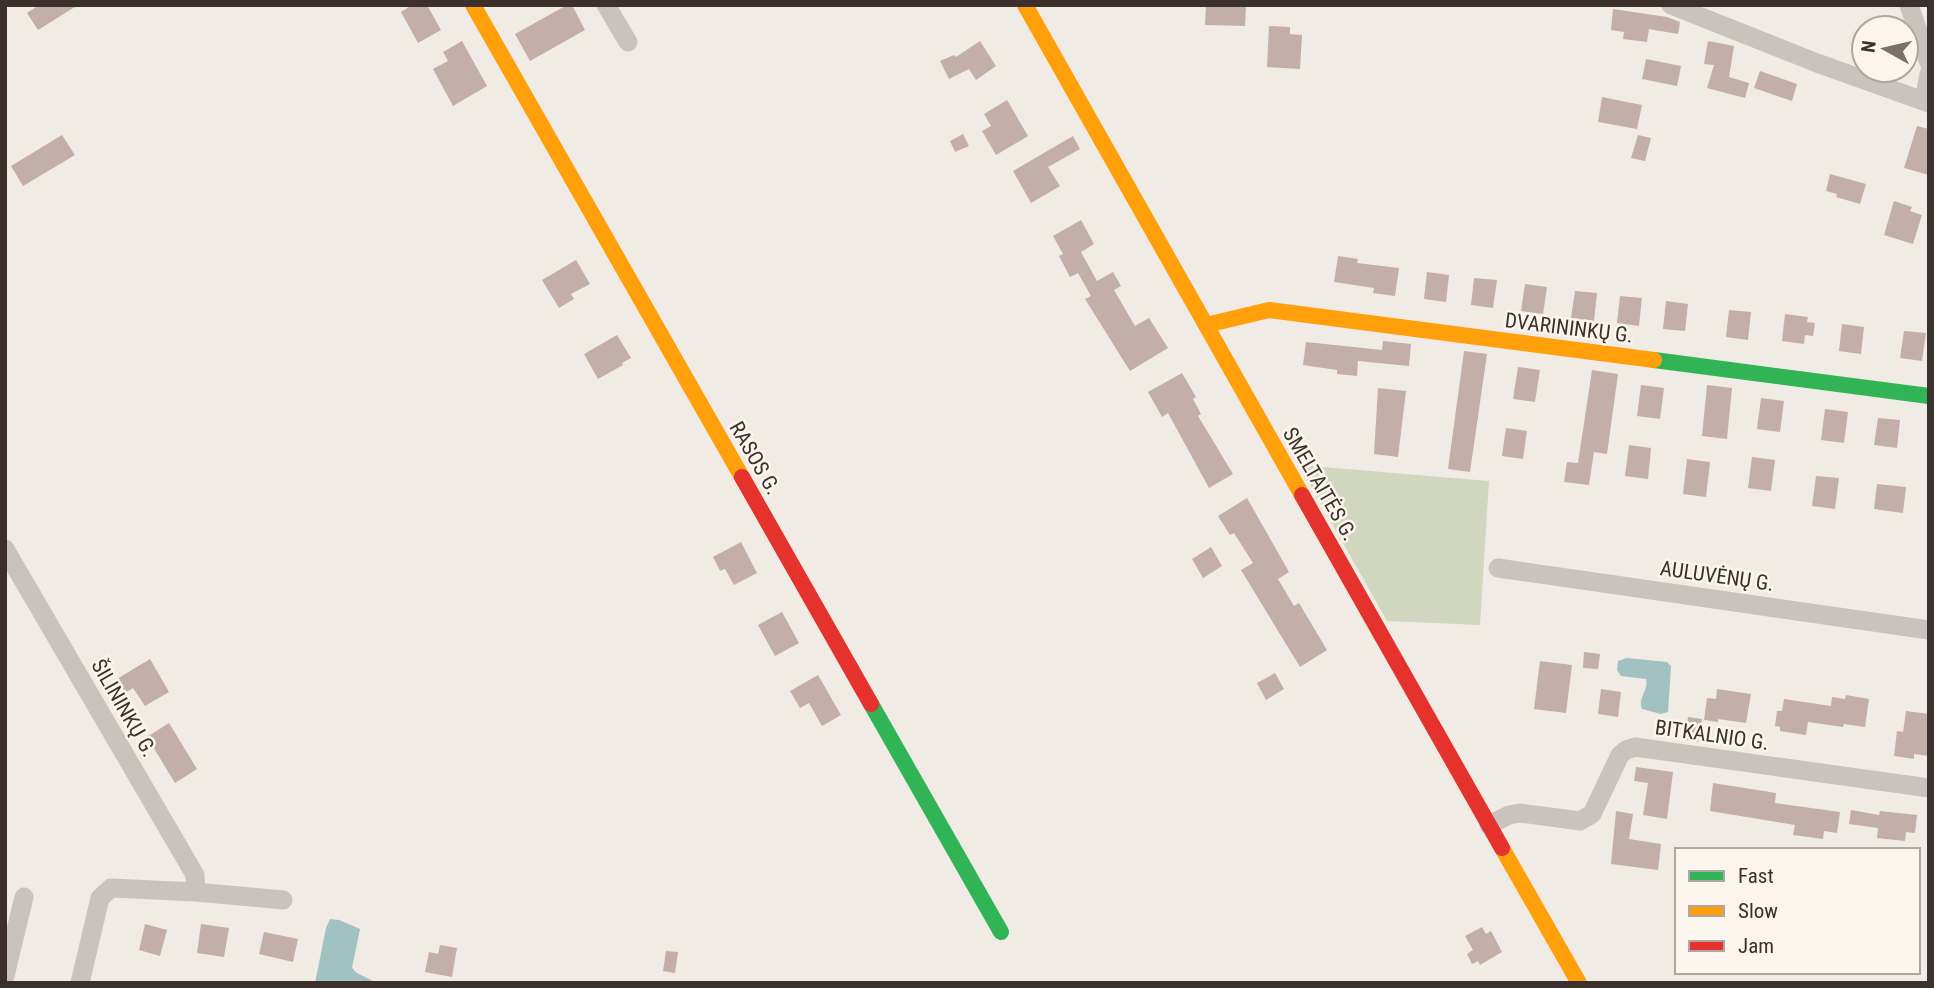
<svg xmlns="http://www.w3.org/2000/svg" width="1934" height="988" viewBox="0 0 1934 988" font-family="'Roboto Condensed',sans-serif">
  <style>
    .green { fill: #d1d6bf }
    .water { fill: #a1c2c1 }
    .building { fill: #c3afa7 }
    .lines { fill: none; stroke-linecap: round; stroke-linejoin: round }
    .street { stroke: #c9c3be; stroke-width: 19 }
    .fast { stroke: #30b455; stroke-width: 16 }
    .slow { stroke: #ff9f0a; stroke-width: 16 }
    .jam { stroke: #e5322d; stroke-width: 16 }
    .labels { text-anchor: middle; stroke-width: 5; stroke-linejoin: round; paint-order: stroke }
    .street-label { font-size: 21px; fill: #3b302b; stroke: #fbf5ee }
  </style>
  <rect width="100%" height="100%" fill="#f0ebe5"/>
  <path class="green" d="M1299,465L1489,481L1480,625L1387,621Z"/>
  <path class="water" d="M1627,658L1667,662L1671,666L1668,712L1661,714L1642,709C1637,699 1649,690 1646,679L1621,676L1617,670L1618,661Z
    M330,919L339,920L360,929L352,968L357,973L377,983H315L326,928Z"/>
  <path class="building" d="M39,5H78L38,30L27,13Z
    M412,5H427L441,30L418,43L401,12Z
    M567,5H572L585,30L530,61L515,34Z
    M1206,5H1246L1245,26L1205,25Z
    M1613,9L1667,17L1680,22L1678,34L1649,29L1647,42L1623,39L1624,32L1611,30Z
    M1269,26L1290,27V34L1302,35L1300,69L1267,67Z
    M462,41L487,86L453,106L433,69L448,61L443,52Z
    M980,41L996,66L976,80L969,69L949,79L940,61L954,55L956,57Z
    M1708,41L1734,46L1729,77L1749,83L1745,98L1707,88L1714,65L1704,64Z
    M1646,59L1681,66L1677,86L1642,79Z
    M1760,71L1797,84L1792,101L1754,88Z
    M1602,97L1642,105L1637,129L1598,122Z
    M1007,100L1028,136L996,155L982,131L991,126L984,114Z
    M1917,126L1929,129V175L1904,168Z
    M963,134L969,146L955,152L950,141Z
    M62,135L75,155L23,186L11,166Z
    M1638,135L1651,138L1645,161L1631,158Z
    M1073,136L1080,149L1048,167L1060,186L1031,203L1013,171Z
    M1830,174L1866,184L1860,204L1836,197L1837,194L1826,191Z
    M1894,201L1912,207L1910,211L1922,215L1913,244L1884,235Z
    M1081,220L1094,244L1081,252L1097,281L1113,272L1121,286L1114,290L1135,326L1149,318L1168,348L1130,371L1085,299L1091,296L1078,273L1070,277L1059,256L1063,254L1053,236Z
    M1338,256L1358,259L1357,263L1399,268L1395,296L1373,293L1374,288L1334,282Z
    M576,260L590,284L571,294L574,299L559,308L542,280Z
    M1427,272L1449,275L1446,302L1424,299Z
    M1474,278L1497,280L1493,308L1471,305Z
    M1525,284L1547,287L1543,314L1521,311Z
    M1575,291L1597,293L1594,321L1571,318Z
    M1620,296L1642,298L1639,326L1617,323Z
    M1666,301L1688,304L1685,331L1663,329Z
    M1729,310L1751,312L1748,340L1726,337Z
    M1785,314L1808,317L1807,322L1815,323L1813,336L1805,335L1804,344L1782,341Z
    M1842,324L1864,327L1861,354L1839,351Z
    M1904,331L1926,333L1922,361L1900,358Z
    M617,335L631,358L622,363L623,365L598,379L584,354Z
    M1383,341L1411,344L1409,366L1358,361L1357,376L1337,374V370L1303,365L1306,342L1382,350Z
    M1464,351L1487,354L1470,472L1448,469Z
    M1518,367L1540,370L1535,402L1513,399Z
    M1592,370L1618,374L1607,454L1594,452L1589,485L1564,482L1567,462L1578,463Z
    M1182,373L1196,397L1193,399L1201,414L1198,416L1233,474L1209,488L1168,413L1162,417L1148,392Z
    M1641,385L1664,388L1660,419L1637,416Z
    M1707,385L1732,388L1727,439L1702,436Z
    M1378,388L1406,391L1398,457L1374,454Z
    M1761,398L1784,401L1780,432L1757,429Z
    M1825,409L1848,412L1844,443L1821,440Z
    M1878,418L1900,420L1897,448L1874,445Z
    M1506,428L1527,431L1523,459L1502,456Z
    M1629,445L1651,448L1648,479L1625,476Z
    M1752,457L1775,460L1771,491L1748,488Z
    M1687,459L1710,462L1706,497L1683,494Z
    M1816,476L1839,478L1835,509L1812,506Z
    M1877,484L1906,487L1903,513L1874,509Z
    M1247,498L1289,572L1278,579L1294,606L1299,603L1327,650L1300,667L1241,570L1253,563L1234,533L1230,535L1218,516Z
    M741,542L757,573L734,585L725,569L720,571L713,557Z
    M1211,547L1222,566L1203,578L1192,559Z
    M782,612L799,643L775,656L758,625Z
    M1584,652L1600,654L1598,669L1583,668Z
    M150,659L169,692L145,706L133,688L125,693L117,679Z
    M1540,661L1572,665L1566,713L1534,709Z
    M1275,673L1284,689L1266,700L1257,683Z
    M818,675L841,715L822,726L809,703L800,708L790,691Z
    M1601,689L1621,692L1618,717L1598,714Z
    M1717,689L1751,694L1746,723L1718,719V722L1704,720L1707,698L1716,699Z
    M1846,695L1869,699L1865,727L1844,724L1843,727L1808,722L1806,735L1780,731V727L1775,726L1777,711H1782L1784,699L1831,706L1832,697L1845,699Z
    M1906,711L1929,714V756L1914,754V759L1894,756L1897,731L1903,732Z
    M1688,717L1702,719L1698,742L1685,740Z
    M169,723L197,769L175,783L147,737Z
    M1636,767L1673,772L1667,819L1643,815L1648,783L1634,781Z
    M1713,783L1776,793L1775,803L1840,812L1837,833L1824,831L1823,839L1793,835L1795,825L1710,811Z
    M1851,810L1879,815L1880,811L1917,815L1915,833L1906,832L1905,841L1877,838L1878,828L1849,824Z
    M1616,811L1633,814L1629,839L1661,844L1658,870L1611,864Z
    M145,924L167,930L160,956L139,950Z
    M201,924L229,928L224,957L197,953Z
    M1482,927L1486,934L1491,931L1502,952L1480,965L1478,961L1472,964L1467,954L1473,950L1465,936Z
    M264,932L298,939L293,962L259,954Z
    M440,945L457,948L452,977L425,972L429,952L438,954Z
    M666,951L678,952L675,973L663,971Z"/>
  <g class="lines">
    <path class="street" d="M606,5L628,42
      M1671,5L1817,63L1929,103
      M1909,5L1929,63
      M1924,101L1929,74
      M5,549L195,875L196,892
      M1498,568L1929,630
      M1489,825L1509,815L1520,813L1580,821L1592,814L1620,755L1626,750L1635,747L1929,788
      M5,976L24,897
      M80,983L100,898L111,888L196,892L283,900"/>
    <path class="fast" d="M1654,360L1929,396
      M871,704L1001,932"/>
    <path class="slow" d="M473,5L742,477
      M1025,5L1302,495
      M1206,325L1269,310L1654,360
      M1502,848L1579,983"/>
    <path class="jam" d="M742,477L871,704
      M1302,495L1502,848"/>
  </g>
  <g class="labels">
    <g class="street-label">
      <text transform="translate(1569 328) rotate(7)" y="7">DVARININKŲ G.</text>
      <text transform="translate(755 458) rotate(60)" y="7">RASOS G.</text>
      <text transform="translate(1320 484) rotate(60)" y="7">SMELTAITĖS G.</text>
      <text transform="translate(1717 576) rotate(8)" y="7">AULUVĖNŲ G.</text>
      <text transform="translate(124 708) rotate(60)" y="7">ŠILININKŲ G.</text>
      <text transform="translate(1712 735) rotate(8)" y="7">BITKALNIO G.</text>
    </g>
  </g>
  <rect width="1934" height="988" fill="none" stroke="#3b302b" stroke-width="14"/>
  <rect x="1675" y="848" width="245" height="126" fill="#fbf5ee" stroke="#aea6a0" stroke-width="2"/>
  <rect x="1689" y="871" width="35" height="10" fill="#30b455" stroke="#aea6a0" stroke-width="2"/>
  <text x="1738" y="883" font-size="21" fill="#3b302b">Fast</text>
  <rect x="1689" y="906" width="35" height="10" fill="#ff9f0a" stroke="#aea6a0" stroke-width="2"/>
  <text x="1738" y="918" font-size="21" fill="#3b302b">Slow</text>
  <rect x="1689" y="941" width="35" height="10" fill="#e5322d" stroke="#aea6a0" stroke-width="2"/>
  <text x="1738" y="953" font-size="21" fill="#3b302b">Jam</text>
  <g transform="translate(1885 49) rotate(278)"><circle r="33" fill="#fbf5ee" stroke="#aea6a0" stroke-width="2"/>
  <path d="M0-5L12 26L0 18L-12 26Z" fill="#7a716c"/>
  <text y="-10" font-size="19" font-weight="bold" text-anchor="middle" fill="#3b302b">N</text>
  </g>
</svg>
